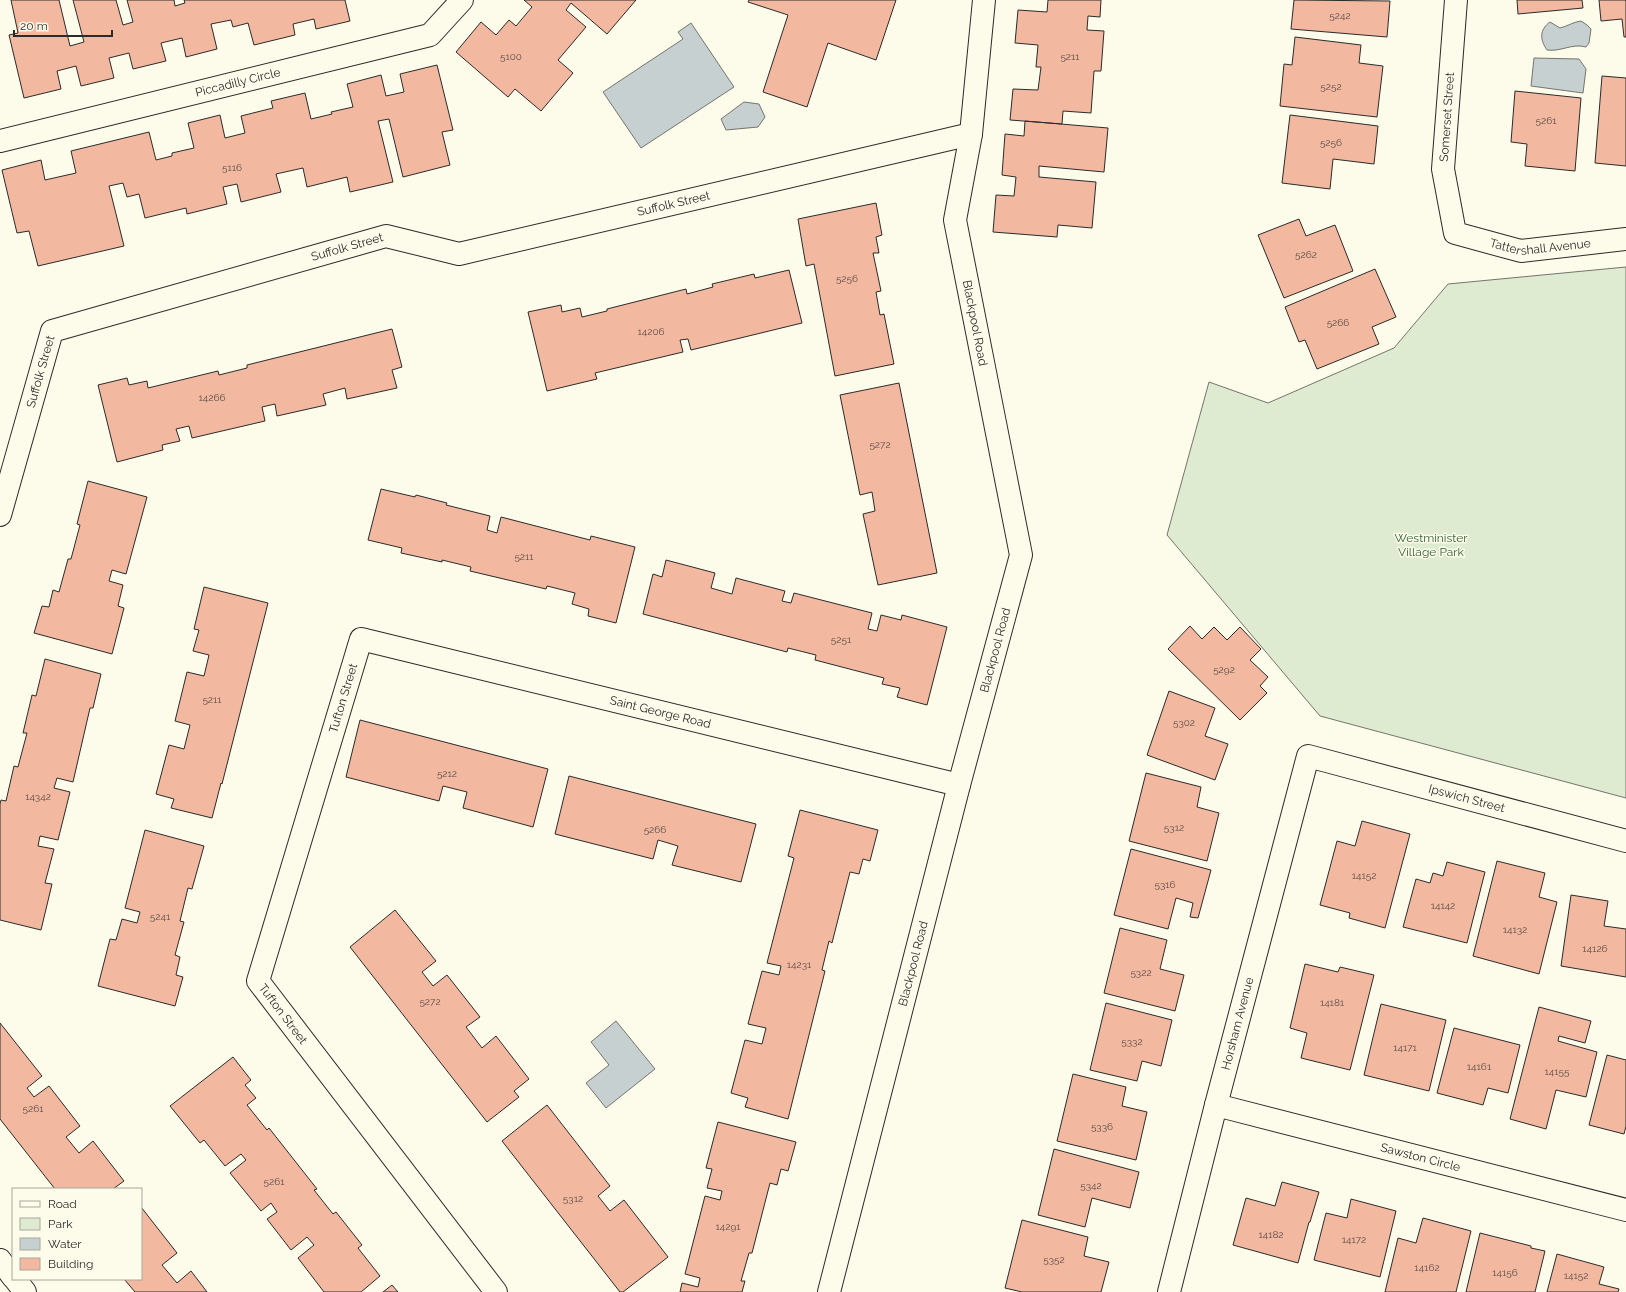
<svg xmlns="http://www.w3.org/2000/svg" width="1626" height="1292" viewBox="0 0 1626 1292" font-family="Raleway,sans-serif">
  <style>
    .green { fill: #deebd1; stroke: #74746e }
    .water { fill: #c7d0d0; stroke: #74746e }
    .building { fill: #f2b8a0; stroke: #2b2b2b }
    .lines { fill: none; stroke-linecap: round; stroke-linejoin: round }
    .street-casing { stroke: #2b2b2b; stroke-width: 24 }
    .street { stroke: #fdfbea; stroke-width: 22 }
    .labels { text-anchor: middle; stroke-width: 3; stroke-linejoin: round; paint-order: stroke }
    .number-label { font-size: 10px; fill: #5d4e48 }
    .street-label { font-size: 12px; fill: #2b2b2b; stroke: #fdfbea }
    .park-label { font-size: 12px; fill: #34623c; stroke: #fdfbea }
  </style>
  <rect width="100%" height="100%" fill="#fdfbea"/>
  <path class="green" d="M1626,267V798L1320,716L1167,535L1209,382L1268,403L1394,348L1448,284Z"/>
  <path class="water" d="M1581,21L1587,25L1591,29L1589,43L1586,47C1572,43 1561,52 1547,50C1540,40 1539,30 1550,22L1560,28C1568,26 1573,22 1581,21Z
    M691,23L734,87L641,148L603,92L683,39L678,32Z
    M1534,58L1579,59L1586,69L1583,93L1531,86Z
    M744,102L759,104L765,117L758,127L726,130L721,119Z
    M616,1021L655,1069L606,1108L586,1083L609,1065L591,1042Z"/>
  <path class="building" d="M11,0H59L70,46L84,42L73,0H116L123,25L133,22L127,0H174L175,6L185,3L184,0H345L350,21L316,29L314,19L293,24L295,35L254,45L248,23L233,27L231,20L211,24L217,49L186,57L182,38L161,43L166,61L133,69L129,53L109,58L114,78L81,86L76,66L57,71L61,89L24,98L9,35L18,33Z
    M524,0H636L607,34L571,3L566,10L586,27L558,60L573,73L541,111L515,89L508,97L456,52L481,22L496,35L509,20L516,26L532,7Z
    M749,0H896L876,60L828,43L807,107L763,92L788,15L748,2Z
    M1048,0H1101L1100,17L1088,16L1087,30L1104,31L1101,71H1094L1091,113L1063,111L1062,124L1010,120L1013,89L1038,90L1041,67H1036L1038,45L1015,43L1018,10L1047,12Z
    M1294,0L1390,1L1387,37L1291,29Z
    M1517,0H1582L1583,8L1518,14Z
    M1599,0H1626V37H1624L1622,19L1601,21Z
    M1295,37L1361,45L1359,63L1383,66L1377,117L1280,106L1284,64L1292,65Z
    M437,65L453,130L442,132L450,165L403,177L389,119L378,121L393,182L350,192L347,177L307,187L303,168L276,174L281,192L241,202L237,184L223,187L227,204L187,214L186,208L145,218L139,194L127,197L123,183L109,186L124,246L38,266L29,231L17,233L2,170L41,160L45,180L76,173L71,151L149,132L156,160L172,156V153L194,148L188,123L220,115L225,138L245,133L241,116L273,108L271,101L305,93L311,119L332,114L331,112L353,107L347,84L381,75L386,96L404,92L400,74Z
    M1602,76L1626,78V166L1595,163Z
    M1515,91L1581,98L1575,171L1525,166L1527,144L1511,142Z
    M1290,115L1378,126L1374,164L1333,159L1330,189L1282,183Z
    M1025,121L1108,128L1104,172L1039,166V177L1096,182L1092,228L1058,225L1057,237L993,232L996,195L1014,196L1016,177L1002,175L1005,134L1024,136Z
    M876,203L882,235L876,237L879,253H873L881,291L876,292L880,315L884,314L894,364L835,376L814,264L806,266L798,219Z
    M1299,219L1306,236L1335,225L1353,271L1284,298L1258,235Z
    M1375,269L1396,317L1372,327L1379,344L1317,369L1305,340L1299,342L1285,307Z
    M789,270L802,323L691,350L688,339L680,340L683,352L595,373L597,379L547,391L528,312L561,305L562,312L580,308L582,317L607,311V309L686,289L687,294L713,287L712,284L754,274L755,278Z
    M392,329L402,367L392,370L397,388L347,399L345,388L323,394L326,405L277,416L275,404L262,407L265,421L192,438L189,426L176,429L180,441L162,445L163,450L117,462L98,385L127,378L129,385L147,381L148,388L218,371L219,375L247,368V365Z
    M899,383L937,573L878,585L863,514L875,511L872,492L860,495L840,395Z
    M88,481L147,497L126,574L112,570L109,581L123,585L118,606L124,608L112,654L34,633L42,606L49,607L53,590L59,592L68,559H71L80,525L77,524Z
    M381,489L415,497L416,495L447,503L446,505L490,516L487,530L497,533L501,517L590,540L591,536L635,547L616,623L588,616L589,609L572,604L575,593L547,586L546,589L470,571L471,567L442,560V562L401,553L402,548L368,540Z
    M666,560L715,573L711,588L732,594L736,578L785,591L782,601L791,603L794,593L872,613L868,629L877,631L881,615L901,620L902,615L947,627L927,705L897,697L900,688L882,684L884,678L815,660L816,655L788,648L787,652L643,614L653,574L662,577Z
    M204,587L268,603L222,784L221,783L212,818L171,808L174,799L156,794L169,745L184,749L190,725L175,721L187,672L204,676L209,655L193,651L199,630L194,629Z
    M1190,626L1202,639L1214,627L1227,640L1240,627L1261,649L1250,660L1268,677L1260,686L1267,693L1240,720L1168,649Z
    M45,659L101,674L93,708H90L73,782L57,778L54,788L70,792L58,840L40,836L38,846L54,849L45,883L52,884L41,930L0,920V804L1,800L6,801L14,766L18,767L27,733H23L32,695L36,696Z
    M1169,691L1215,708L1205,736L1228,744L1215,780L1147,755Z
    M360,720L548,769L533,827L463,808L467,792L443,786L439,801L346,777Z
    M1146,773L1201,787L1197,807L1219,813L1207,861L1129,841Z
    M569,776L756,824L741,882L672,865L678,846L658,840L653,859L555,834Z
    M800,810L878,830L870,861L863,859L859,874L850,872L832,943L829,941L822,970L825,971L788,1119L745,1107L748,1098L731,1093L745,1040L762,1044L766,1028L748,1024L762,971L779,975L781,966L767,963L794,858L788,856Z
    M1362,821L1410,834L1385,928L1349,918L1350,913L1320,905L1337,841L1355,846Z
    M145,830L204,846L192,889L188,888L180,921L184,922L175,955L180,957L176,975L183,977L175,1006L98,986L110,939L116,940L122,919L137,923L140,912L125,908Z
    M1131,849L1211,870L1198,918L1190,917L1193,903L1176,898L1168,929L1114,915Z
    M1497,861L1545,873L1539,897L1557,902L1539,974L1473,956Z
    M1447,862L1485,872L1467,943L1403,927L1416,879L1430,883L1433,873L1443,876Z
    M1571,895L1608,901L1604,926L1626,929V977L1561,966Z
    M395,910L436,961L422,972L433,986L447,975L480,1017L466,1027L482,1048L496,1036L529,1079L514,1091L519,1097L487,1122L350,947Z
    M1120,928L1167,940L1160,969L1184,975L1175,1011L1104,993Z
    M1305,964L1338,972L1340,967L1374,975L1350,1070L1301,1058L1307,1033L1290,1028Z
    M1106,1003L1172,1020L1161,1066L1142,1061L1137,1081L1090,1070Z
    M1381,1004L1446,1020L1429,1091L1364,1075Z
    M1539,1007L1591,1021L1585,1043L1559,1036L1558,1041L1597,1052L1586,1097L1556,1090L1546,1129L1510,1119Z
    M0,1023L42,1076L27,1088L34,1097L49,1086L80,1126L66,1137L79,1153L93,1141L124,1181L113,1189H55L0,1119Z
    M1454,1028L1520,1045L1508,1093L1488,1088L1483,1105L1437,1093Z
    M1607,1055L1626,1060V1126L1624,1134L1589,1125Z
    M233,1057L251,1080L245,1085L256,1098L247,1105L267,1130L269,1128L317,1189L314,1190L333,1214L336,1212L362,1245L358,1248L380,1276L361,1292H324L298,1258L314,1245L307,1237L291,1250L267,1219L277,1212L271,1203L261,1211L230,1173L246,1160L241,1154L225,1166L204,1140L200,1143L170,1106Z
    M1073,1074L1126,1087L1122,1106L1147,1112L1136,1160L1057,1141Z
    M547,1105L610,1186L598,1196L610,1211L624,1200L668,1257L623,1292H620L502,1141Z
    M718,1122L796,1142L788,1171L781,1169L777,1185L770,1183L752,1253H749L741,1281H745L742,1292H680L682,1283L698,1287L700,1278L685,1274L705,1196L720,1200L722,1191L707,1188L712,1169L706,1168Z
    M1054,1149L1139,1172L1130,1208L1092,1198L1085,1227L1038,1215Z
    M1282,1182L1319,1192L1310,1222H1309L1298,1263L1233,1245L1246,1198L1275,1206Z
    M1351,1199L1396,1211L1380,1277L1314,1260L1326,1213L1347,1218Z
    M141,1207L177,1253L162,1265L177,1283L191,1271L207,1292H135L124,1279H141Z
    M1423,1218L1471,1231L1456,1292H1385L1398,1238L1416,1243Z
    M1022,1220L1088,1237L1084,1256L1109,1262L1101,1292H1022L1005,1288Z
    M1480,1233L1531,1246V1248L1545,1251L1535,1292H1466Z
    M1557,1254L1604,1267L1599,1284L1619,1289L1618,1292H1547Z
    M392,1285L398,1292H383Z"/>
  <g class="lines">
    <g class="street-casing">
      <g id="street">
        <path id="s1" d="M1456,0L1443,169L1455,233L1521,251L1626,239"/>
        <path id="s2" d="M0,141L430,35L462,0"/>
        <path id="s3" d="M0,515L52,331L386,236L459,254L971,134"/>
        <path id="s4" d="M1216,1105L1626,1210"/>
        <path d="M0,1260L13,1277"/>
        <path d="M15,1279L25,1292"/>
        <path id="s5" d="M496,1292L258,981L361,639L959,785"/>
        <path id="s6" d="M829,1292L959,785L1021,555L955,220L971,134L984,0"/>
        <path id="s7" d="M1169,1292L1216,1105L1308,756L1626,841"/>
      </g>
    </g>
    <use href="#street" class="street"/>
  </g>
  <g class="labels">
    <g class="number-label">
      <text x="1340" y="19">5242</text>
      <text x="511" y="60">5100</text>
      <text x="1070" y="60">5211</text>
      <text x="1331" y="90">5252</text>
      <text x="1546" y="124">5261</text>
      <text x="1331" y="146">5256</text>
      <text x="232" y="171">5116</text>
      <text x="1306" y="258">5262</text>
      <text x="847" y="282">5256</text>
      <text x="1338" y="326">5266</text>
      <text x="651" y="335">14206</text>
      <text x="212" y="401">14266</text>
      <text x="880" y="448">5272</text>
      <text x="524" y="560">5211</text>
      <text x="841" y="643">5251</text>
      <text x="1224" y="673">5292</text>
      <text x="212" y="703">5211</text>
      <text x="1184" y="726">5302</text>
      <text x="447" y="777">5212</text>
      <text x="38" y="800">14342</text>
      <text x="1174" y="831">5312</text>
      <text x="655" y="833">5266</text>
      <text x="1364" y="879">14152</text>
      <text x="1165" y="888">5316</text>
      <text x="1443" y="909">14142</text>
      <text x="160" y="920">5241</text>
      <text x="1515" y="933">14132</text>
      <text x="1595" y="952">14126</text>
      <text x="799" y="968">14231</text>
      <text x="1141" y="976">5322</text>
      <text x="430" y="1005">5272</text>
      <text x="1332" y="1006">14181</text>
      <text x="1132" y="1045">5332</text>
      <text x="1405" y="1051">14171</text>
      <text x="1479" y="1070">14161</text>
      <text x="1557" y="1075">14155</text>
      <text x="33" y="1112">5261</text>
      <text x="1102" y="1130">5336</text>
      <text x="274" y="1185">5261</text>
      <text x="1091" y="1189">5342</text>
      <text x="573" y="1202">5312</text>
      <text x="728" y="1230">14291</text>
      <text x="1271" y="1238">14182</text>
      <text x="1354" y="1243">14172</text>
      <text x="1054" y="1263">5352</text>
      <text x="1427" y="1271">14162</text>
      <text x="1505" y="1276">14156</text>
      <text x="1576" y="1279">14152</text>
    </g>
    <g class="street-label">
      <text dy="4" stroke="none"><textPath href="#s2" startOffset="245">Piccadilly Circle</textPath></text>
      <text transform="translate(1447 117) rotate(-86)" y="4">Somerset Street</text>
      <text dy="4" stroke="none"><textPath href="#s3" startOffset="834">Suffolk Street</textPath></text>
      <text dy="4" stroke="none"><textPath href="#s1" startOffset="322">Tattershall Avenue</textPath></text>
      <text dy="4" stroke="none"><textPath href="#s3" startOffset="498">Suffolk Street</textPath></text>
      <text transform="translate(975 323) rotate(79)" y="4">Blackpool Road</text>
      <text dy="4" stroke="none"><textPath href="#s3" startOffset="149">Suffolk Street</textPath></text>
      <text dy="4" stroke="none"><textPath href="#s6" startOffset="663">Blackpool Road</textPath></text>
      <text dy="4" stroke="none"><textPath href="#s5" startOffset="687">Tufton Street</textPath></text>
      <text dy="4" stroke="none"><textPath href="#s5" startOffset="1057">Saint George Road</textPath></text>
      <text dy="4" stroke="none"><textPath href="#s7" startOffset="718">Ipswich Street</textPath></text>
      <text dy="4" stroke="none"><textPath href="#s6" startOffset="339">Blackpool Road</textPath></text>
      <text transform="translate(283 1014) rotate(53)" y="4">Tufton Street</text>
      <text dy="4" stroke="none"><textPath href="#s7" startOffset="277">Horsham Avenue</textPath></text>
      <text dy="4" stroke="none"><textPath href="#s4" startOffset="211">Sawston Circle</textPath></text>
    </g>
    <g class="park-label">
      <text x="1431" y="542">Westminister<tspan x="1431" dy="14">Village Park</tspan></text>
    </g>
  </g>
  <rect x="12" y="1188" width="130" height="92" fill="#fdfbea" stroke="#a9a89e"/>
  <rect x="20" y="1201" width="20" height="6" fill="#fdfbea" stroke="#a9a89e"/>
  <text x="48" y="1208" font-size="12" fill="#2b2b2b">Road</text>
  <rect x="20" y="1218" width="20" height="12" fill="#deebd1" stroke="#a9a89e"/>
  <text x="48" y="1228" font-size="12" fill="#2b2b2b">Park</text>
  <rect x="20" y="1238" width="20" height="12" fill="#c7d0d0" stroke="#a9a89e"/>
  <text x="48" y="1248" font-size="12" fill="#2b2b2b">Water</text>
  <rect x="20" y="1258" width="20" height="12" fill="#f2b8a0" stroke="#a9a89e"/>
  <text x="48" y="1268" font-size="12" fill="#2b2b2b">Building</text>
  <path d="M14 30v6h98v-6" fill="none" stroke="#2b2b2b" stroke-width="2"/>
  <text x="20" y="30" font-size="12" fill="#2b2b2b" stroke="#fdfbea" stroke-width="3" paint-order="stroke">20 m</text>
</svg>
